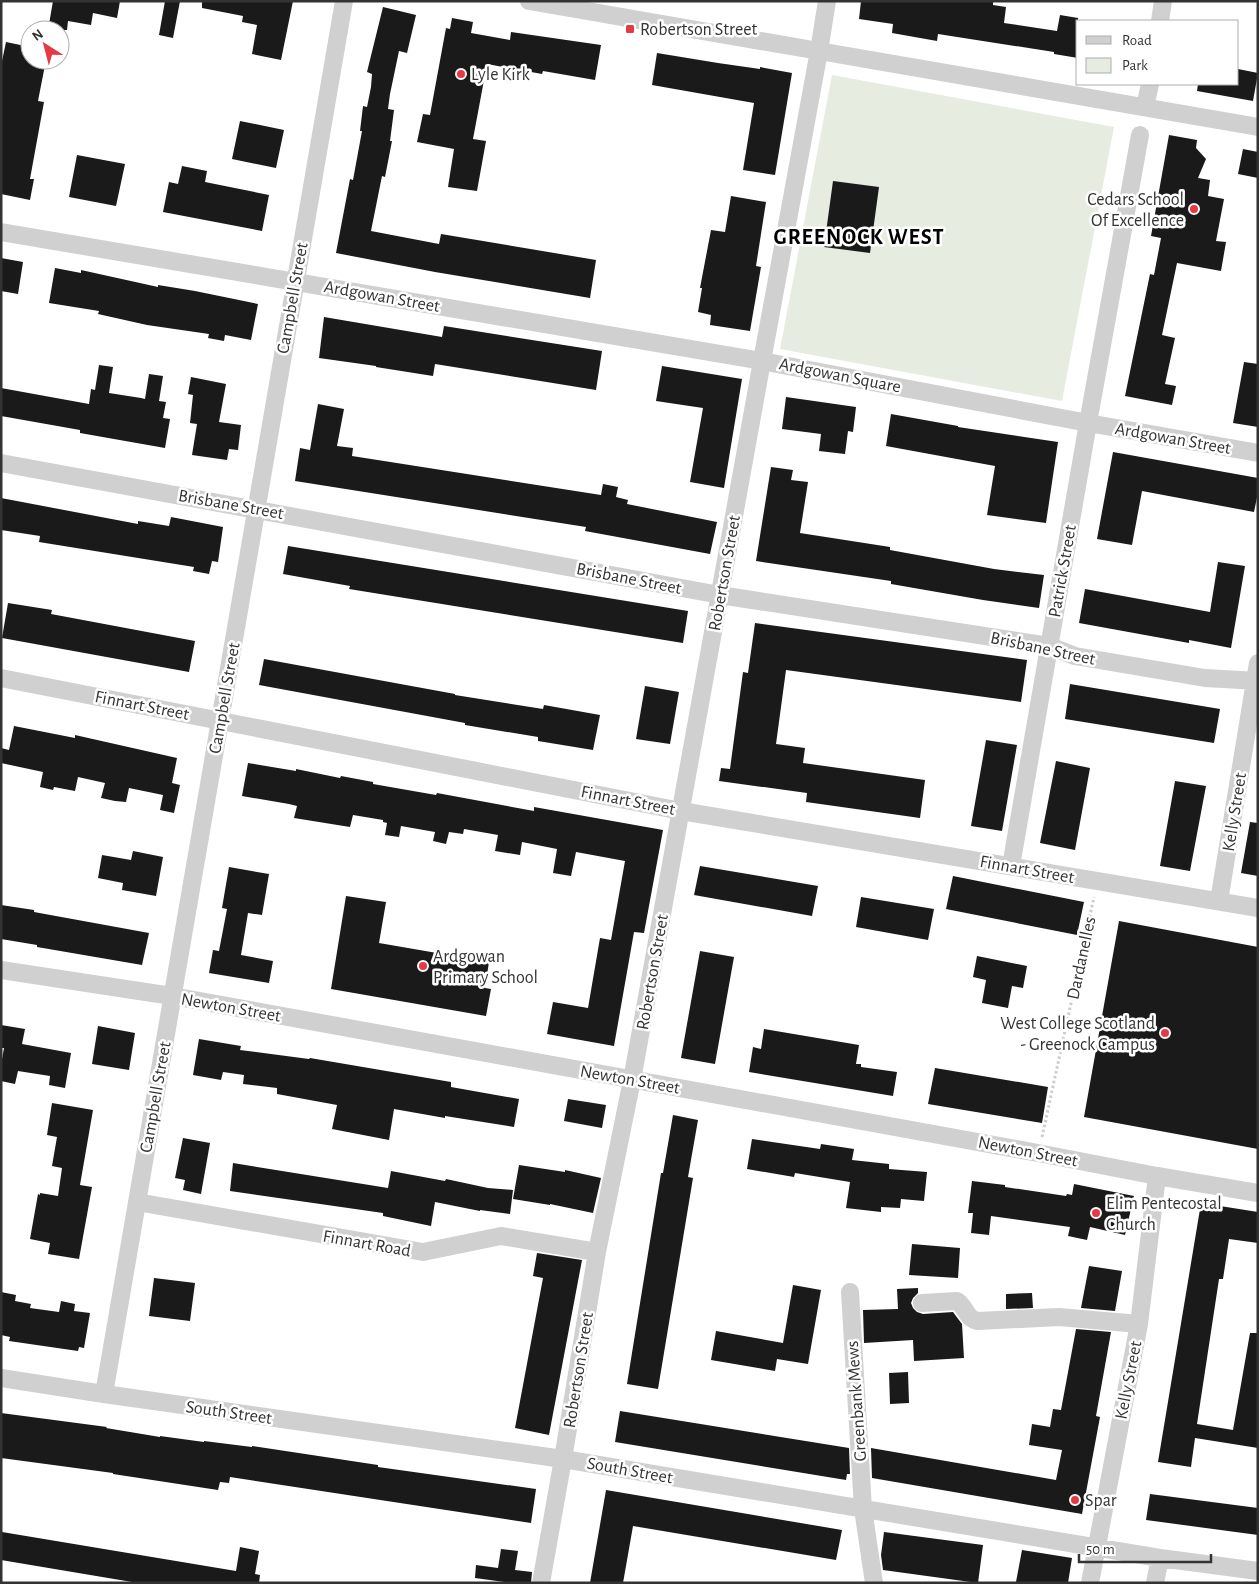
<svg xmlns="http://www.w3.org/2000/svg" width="1259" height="1584" viewBox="0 0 1259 1584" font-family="'Alegreya Sans',sans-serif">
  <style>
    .green { fill: #e6ecdf }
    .building { fill: #1a1a1a }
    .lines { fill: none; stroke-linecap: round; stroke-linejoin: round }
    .path { stroke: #cdcdcd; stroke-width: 3; stroke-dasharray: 2.5 2.5; stroke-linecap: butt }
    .minor { stroke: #d0d0d0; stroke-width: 18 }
    .poi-dot { fill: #e63946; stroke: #fff; stroke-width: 2 }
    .labels { text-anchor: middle; stroke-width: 5; stroke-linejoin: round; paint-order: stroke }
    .poi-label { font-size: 18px; fill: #333; stroke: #fff; text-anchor: start }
    .street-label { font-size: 18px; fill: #333; stroke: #fff }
    .district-label { font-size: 22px; font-weight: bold; letter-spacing: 1px; fill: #000; stroke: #fff }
  </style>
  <rect width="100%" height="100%" fill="#fff"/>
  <path class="green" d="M832,75L1114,127L1062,401L780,349Z"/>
  <path class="building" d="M53,1H120L117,18L93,13L91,25L68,21L67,30H48Z
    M165,1H180L173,38L159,35Z
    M202,1H293L281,60L252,54L257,25L242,22L243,16L202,8Z
    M861,1H993V5L1006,7L1004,23L1057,31L1060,15L1078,18V58L1054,54V52L938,34L937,41L892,33L893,24L859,19Z
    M383,7L416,15L407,53L399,51L390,94L388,109L394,110L390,141H392L385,177L382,176L371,231L439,244L441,234L596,260L590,298L435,272L336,253L350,179L353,180L362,131H360L363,106L367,107L371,87L372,74L367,72Z
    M452,18L473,22L471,33L510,40L511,32L601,45L595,80L543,71L542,74L487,64L473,139L486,141L477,191L448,187L454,149L417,142L423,114L430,115L446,28L450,29Z
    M6,42L30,47V60H46L38,101L44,102L30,179H34L30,200L1,194V66Z
    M657,53L718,63L760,69V67L792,73L775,175L743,170L754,103L652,85Z
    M1238,69L1258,73L1253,101L1197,91L1198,84H1238Z
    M240,121L284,130L276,168L232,159Z
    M1169,135L1197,140L1196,148L1206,159L1198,178L1210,180L1208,196L1224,199L1216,241L1226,242L1221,271L1177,263L1162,335L1175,338L1165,384L1176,386L1172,405L1125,396L1150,274L1154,275L1161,238L1151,236Z
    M1243,149L1258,152V178L1238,174Z
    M77,155L125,164L116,206L69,197Z
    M182,166L207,171L205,182L269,195L262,231L163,212L169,182L178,184Z
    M833,181L879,187L870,253L824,247Z
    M731,196L766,202L756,266L761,267L750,331L710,325L711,315L698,312L702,288H700L711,230L725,232Z
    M1,258L23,262L18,294L1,291Z
    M55,268L81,273V270L158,287V285L195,291L258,304L251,340L225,335L224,341L208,338L209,334L147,325L98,314L99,311L49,303Z
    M324,317L442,337L444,326L602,351L596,390L435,364L433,376L376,367V366L319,358Z
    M1244,362L1258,364V427L1233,423Z
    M99,365L113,367L109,393L141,398L145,399L149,374L163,376L159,401L166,402L163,418L170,419L165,448L80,433V430L1,416V388L89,404L91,389L95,390Z
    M662,366L742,379L724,488L690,482L703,408L656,401Z
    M191,377L226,384L219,422L241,425L238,450L229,449L227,460L192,455L197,424L190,423L193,395L188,394Z
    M786,397L856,407L853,432L848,431L845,454L819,451L821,434L782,429Z
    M318,404L344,409L337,446L353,448L352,456L601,495L603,484L618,487L616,497L628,500L627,504L717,522L710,554L585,531L586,527L295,481L300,448L310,450Z
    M891,414L958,426V427L1058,442L1046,523L987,515L995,466L886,446Z
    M1113,452L1258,478V493L1254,512L1142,491L1132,545L1097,539Z
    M771,467L793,470L791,480L808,482L800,533L890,547V550L994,569L1044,575L1039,608L983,600L891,584V581L756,561Z
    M1,498L138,524V521L169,526L171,517L223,527L218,562L212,561L209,574L193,571L194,567L39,542L40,536L1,530Z
    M288,546L688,611L683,643L349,589L350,586L283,574Z
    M1218,562L1245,566L1231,648L1189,640V643L1079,623L1085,589L1210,612Z
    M8,603L52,610L51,614L195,641L189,672L2,638Z
    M755,623L1027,660L1021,702L786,670L776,744L805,748L803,763L925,780L920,818L806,802L807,793L719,781L721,768L730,769L743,672L748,673Z
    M264,659L455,694V695L543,709L544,705L600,715L593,750L538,741V737L465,725V723L259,685Z
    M1070,684L1220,709L1214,743L1065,719Z
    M645,686L679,692L670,744L636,739Z
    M14,726L75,738V735L177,758L172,783L180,785L174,813L160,810L163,795L129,788L126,802L115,801L101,798L105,783L78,777L75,791L54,787L53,790L40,787L43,772L1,763V748L9,750Z
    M986,740L1017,745L1002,831L971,826Z
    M1056,761L1090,768L1075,850L1040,843Z
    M248,763L296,771V769L340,778L341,776L373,782V784L436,795L437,793L534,811V807L663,830L644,933L634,932L614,1046L547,1034L553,1002L588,1008L600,938L611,940L625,861L576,852L571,876L553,873L557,849L522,842L520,855L495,851L498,835L464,829L463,834L449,832L446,844L433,841L435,832L401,826L399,837L385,835L387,823L383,822V820L353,815L350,827L294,818L297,806L289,804L242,796Z
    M1175,781L1206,786L1190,871L1160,866Z
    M1250,822L1258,823V876L1241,873Z
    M133,851L163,857L156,896L122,890L123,883L98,878L102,855L131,860Z
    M700,866L818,886L812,916L694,895Z
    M229,867L269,874L262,915L248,913L241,955L273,961L269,983L209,973L213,950L219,951L227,909L222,908Z
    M953,876L1084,902L1077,935L946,909Z
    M346,896L386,902L379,943L489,962L485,988L491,989L486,1016L331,989Z
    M861,897L934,909L928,940L856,927Z
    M1,905L34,910V912L149,933L142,965L37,947V945L1,939Z
    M1119,921L1258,947V1149L1084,1117Z
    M700,951L734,957L715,1064L681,1058Z
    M977,956L1027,966L1023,988L1012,986L1008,1008L982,1003L986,980L973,977Z
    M1,1025L25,1029L22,1044L71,1053L65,1088L49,1085L50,1076L18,1071L15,1084L1,1081V1065L4,1048H1Z
    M98,1026L135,1033L129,1070L92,1064Z
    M764,1029L859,1045L856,1064H861V1067L897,1072L893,1096L749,1072L753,1047L761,1049Z
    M199,1039L241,1046L240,1050L309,1059L310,1058L451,1082V1087L519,1099L514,1127L445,1116V1118L394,1109L389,1140L332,1129L337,1105L277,1094V1088L243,1084L244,1075L223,1072L221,1080L193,1075Z
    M935,1068L1048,1087L1042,1123L928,1104Z
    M568,1099L606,1105L602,1128L564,1121Z
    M52,1103L93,1110L80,1185L92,1187L79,1259L48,1254L50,1243L30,1239L38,1194L40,1195V1193L58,1196L62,1168L52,1166L57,1137L47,1135Z
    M673,1115L698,1120L688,1177L693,1178L658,1389L627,1384L661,1173H663Z
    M183,1138L210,1143L201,1194L183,1190L185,1180L175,1178Z
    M752,1139L820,1149L821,1144L854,1149L852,1160L889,1164V1169L927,1172L924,1201L901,1199L900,1208L881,1207V1212L846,1208L850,1182L795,1173L794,1177L747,1169Z
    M233,1163L388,1188L391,1171L445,1181L446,1179L488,1188L513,1190L510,1214L480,1210V1211L435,1202L431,1226L383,1216V1213L230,1191Z
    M519,1165L565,1172V1170L601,1178L593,1213L550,1204V1205L513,1199Z
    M972,1181L1005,1185V1187L1066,1196L1067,1194L1072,1195L1074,1184L1134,1196L1125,1235L1090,1227L1087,1240L1068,1236L1070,1227L991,1216L989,1235L971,1233L973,1213H968Z
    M1201,1203L1258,1212V1243L1229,1239L1223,1279H1219L1197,1424L1233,1430L1250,1333H1258V1448L1195,1438L1191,1467L1158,1462Z
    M912,1244L960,1248L958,1278L909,1275Z
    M537,1253L582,1260L549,1435L515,1428L543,1278L533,1276Z
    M1089,1266L1122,1271L1115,1311L1081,1308Z
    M154,1278L195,1283L190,1321L149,1316Z
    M793,1285L821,1290L808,1364L777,1359L775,1371L711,1360L716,1331L783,1343Z
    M918,1288V1293L913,1298L911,1303L913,1308L917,1312L923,1314L953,1312L962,1324L964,1358L914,1361L913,1340L864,1343L863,1310L898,1309L897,1289Z
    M1,1292L16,1295L15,1301L31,1304L30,1308L59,1312L61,1301L75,1304L74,1311L90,1313L84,1348L79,1347L78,1351L9,1341L10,1337L1,1335Z
    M1032,1293L1033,1308L1006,1309V1294Z
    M1076,1329L1111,1332L1096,1416L1100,1417L1082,1514L872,1478L871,1448L1056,1480L1062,1450L1029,1445L1032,1424L1050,1427L1053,1409L1061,1410Z
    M908,1372L909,1403L890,1404L889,1373Z
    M620,1411L849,1448L850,1474H847L846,1480L615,1442Z
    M1,1413L107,1427L106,1428L160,1437V1436L204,1442V1441L252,1447V1446L378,1465V1467L536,1489L531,1523L230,1477L229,1483L220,1482L218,1490L113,1474V1473L1,1458Z
    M606,1490L842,1530L836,1560L633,1526L623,1583H590Z
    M1150,1494L1258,1508V1535L1146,1520Z
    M2,1532L236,1571L240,1547L259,1551L255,1574L260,1575L259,1583H138L1,1560Z
    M884,1532L983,1545L978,1583L883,1570L881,1555Z
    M501,1549L518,1551L515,1570L532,1572L531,1583H512L475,1578L476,1565L498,1568Z
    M1022,1550L1072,1558L1068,1583L1016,1582Z"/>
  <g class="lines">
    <path class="path" d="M1042,1137L1094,897"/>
    <path class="minor" d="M529,1L819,51L827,1
      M1160,21L1163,1
      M1145,107L1150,84
      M1140,135L1088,423L762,361L819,51L1258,127
      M1,232L762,361L632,1080L597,1252L563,1459L541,1583
      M1,463L720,595L1049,646L1075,656L1205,678L1258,681
      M1,678L681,811L1258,908
      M1011,866L1088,423L1258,453
      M1219,901L1258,663
      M1,970L172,996L1038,1153L1157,1176L1258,1193
      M137,1202L423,1252L501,1236L597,1252
      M850,1292L863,1509L874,1583
      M922,1303L957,1301C966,1307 966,1319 978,1321L1059,1317L1139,1324
      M1,1378L104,1394L563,1459L1160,1558L1258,1571
      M104,1394L344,1
      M1090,1583L1139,1324L1157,1176
      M1155,1583L1160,1558"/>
  </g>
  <g class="poi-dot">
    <rect x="625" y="24" width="10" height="10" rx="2.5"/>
    <circle cx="461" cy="74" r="5"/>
    <circle cx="1194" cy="209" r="5"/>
    <circle cx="423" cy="966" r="5"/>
    <circle cx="1165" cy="1033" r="5"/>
    <circle cx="1096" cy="1213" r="5"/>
    <circle cx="1075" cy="1500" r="5"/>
  </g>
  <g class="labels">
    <g class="poi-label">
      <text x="640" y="35">Robertson Street</text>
      <text x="471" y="80">Lyle Kirk</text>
      <text x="1184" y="205" text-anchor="end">Cedars School<tspan x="1184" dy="21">Of Excellence</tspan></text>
      <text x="433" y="962">Ardgowan<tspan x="433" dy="21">Primary School</tspan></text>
      <text x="1155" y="1029" text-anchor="end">West College Scotland<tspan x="1155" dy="21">- Greenock Campus</tspan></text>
      <text x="1106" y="1209">Elim Pentecostal<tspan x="1106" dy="21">Church</tspan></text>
      <text x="1085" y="1506">Spar</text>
    </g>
    <g class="street-label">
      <text transform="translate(382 296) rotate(10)" y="6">Ardgowan Street</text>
      <text transform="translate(292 298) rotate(-80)" y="6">Campbell Street</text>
      <text transform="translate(840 375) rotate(11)" y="6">Ardgowan Square</text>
      <text transform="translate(1173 438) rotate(10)" y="6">Ardgowan Street</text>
      <text transform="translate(231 504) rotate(10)" y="6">Brisbane Street</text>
      <text transform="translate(1062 571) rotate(-80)" y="6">Patrick Street</text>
      <text transform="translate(724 573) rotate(-80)" y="6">Robertson Street</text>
      <text transform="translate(629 578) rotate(11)" y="6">Brisbane Street</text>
      <text transform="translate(1043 648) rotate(12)" y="6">Brisbane Street</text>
      <text transform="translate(224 698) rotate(-80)" y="6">Campbell Street</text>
      <text transform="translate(142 705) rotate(11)" y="6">Finnart Street</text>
      <text transform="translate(628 800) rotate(11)" y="6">Finnart Street</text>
      <text transform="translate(1234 812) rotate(-81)" y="6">Kelly Street</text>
      <text transform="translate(1027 869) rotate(10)" y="6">Finnart Street</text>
      <text transform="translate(1081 958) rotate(-78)" y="6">Dardanelles</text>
      <text transform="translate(652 972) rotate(-80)" y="6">Robertson Street</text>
      <text transform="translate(231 1007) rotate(10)" y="6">Newton Street</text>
      <text transform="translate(630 1079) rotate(10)" y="6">Newton Street</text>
      <text transform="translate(155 1097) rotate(-80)" y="6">Campbell Street</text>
      <text transform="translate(1028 1151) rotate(11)" y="6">Newton Street</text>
      <text transform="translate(367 1243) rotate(10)" y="6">Finnart Road</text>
      <text transform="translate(578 1370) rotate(-81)" y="6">Robertson Street</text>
      <text transform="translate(1128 1380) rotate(-79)" y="6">Kelly Street</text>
      <text transform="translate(856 1401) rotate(-94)" y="6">Greenbank Mews</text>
      <text transform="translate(229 1412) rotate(8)" y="6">South Street</text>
      <text transform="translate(630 1470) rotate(10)" y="6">South Street</text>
    </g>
    <g class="district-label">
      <text x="859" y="244">GREENOCK WEST</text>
    </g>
  </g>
  <rect width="1259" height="1584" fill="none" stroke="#333333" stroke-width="5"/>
  <rect x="1076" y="20" width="162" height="65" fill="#ffffff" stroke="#adadad"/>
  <rect x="1086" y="36" width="25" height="8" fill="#d0d0d0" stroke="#adadad"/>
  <text x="1122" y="45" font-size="15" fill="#333333">Road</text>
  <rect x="1086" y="58" width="25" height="15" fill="#e6ecdf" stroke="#adadad"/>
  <text x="1122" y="70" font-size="15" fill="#333333">Park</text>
  <g transform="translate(45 45) rotate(324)"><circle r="24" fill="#ffffff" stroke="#adadad"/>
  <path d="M0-4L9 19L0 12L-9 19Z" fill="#e63946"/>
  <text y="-8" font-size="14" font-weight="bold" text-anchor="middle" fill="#333333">N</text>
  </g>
  <path d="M1079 1554v8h132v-8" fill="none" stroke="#333333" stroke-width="2.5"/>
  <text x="1086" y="1554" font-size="15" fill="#333333" stroke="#ffffff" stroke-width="4" paint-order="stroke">50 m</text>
</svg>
